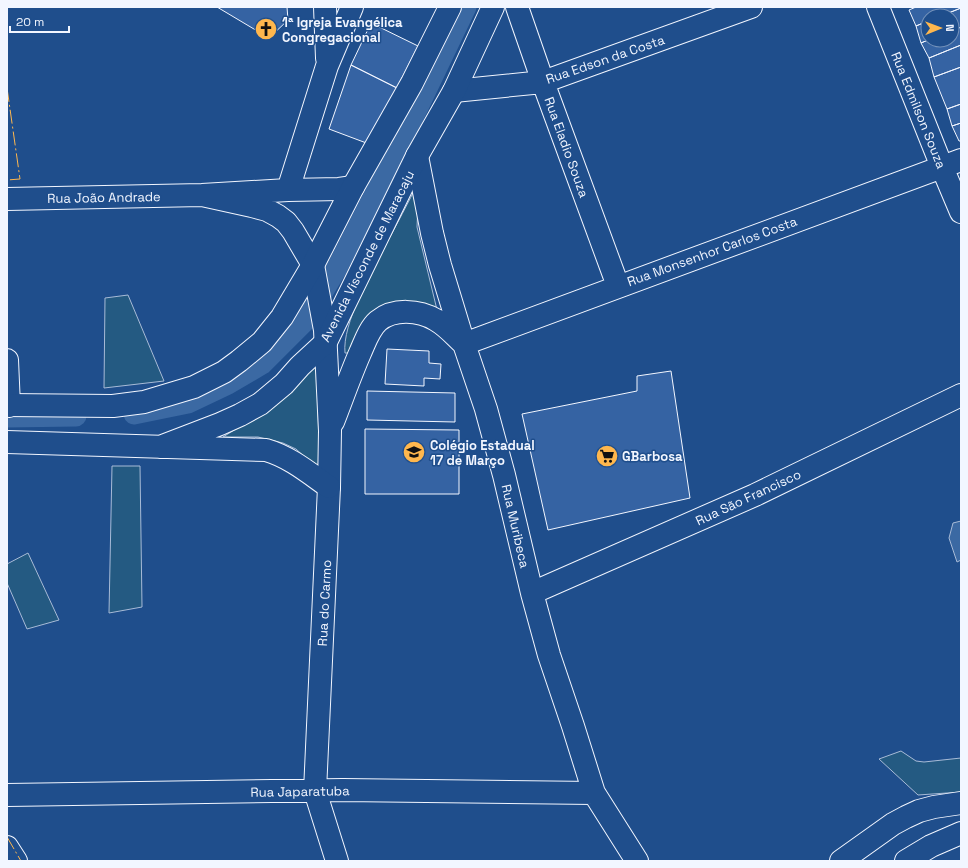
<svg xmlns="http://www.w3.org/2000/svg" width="968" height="868" viewBox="0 0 968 868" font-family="'Space Grotesk',sans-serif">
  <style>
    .green { fill: #245a82; stroke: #a8bbd7 }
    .water { fill: #3b69a3; stroke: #a8bbd7 }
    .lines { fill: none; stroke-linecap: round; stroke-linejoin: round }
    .canal { stroke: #3b69a3; stroke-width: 21 }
    .building { fill: #3563a3; stroke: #f2f6ff }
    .minor-casing { stroke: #f2f6ff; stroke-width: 24 }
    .major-casing { stroke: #f2f6ff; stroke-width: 24 }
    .minor { stroke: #1f4e8c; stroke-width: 22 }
    .major { stroke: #1f4e8c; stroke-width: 22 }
    .power { stroke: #ffb74d; stroke-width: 1; stroke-dasharray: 14 3 2 3; stroke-linecap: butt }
    .labels { text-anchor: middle; stroke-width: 3; stroke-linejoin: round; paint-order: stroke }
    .poi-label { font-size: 13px; font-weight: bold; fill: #f2f6ff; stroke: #1f4e8c; text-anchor: start }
    .street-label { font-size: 13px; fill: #f2f6ff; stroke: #1f4e8c }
  </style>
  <rect width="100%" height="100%" fill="#1f4e8c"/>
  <path class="green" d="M419,181L417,227L438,314L386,307L351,353H345C342,324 371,273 385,246C397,224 408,203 419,181Z
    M128,295L164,381L104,388L105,298Z
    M317,361L319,454L318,469L296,449L283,443L258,437H223L255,417Z
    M112,466H140L142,607L109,613Z
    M28,553L59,620L27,629L7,583V564Z
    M901,751L916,761L924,762L961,758V792L918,795L879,759Z"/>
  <path class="water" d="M961,521V560L957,562L949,538L953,523Z"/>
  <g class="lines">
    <path class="canal" d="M134,414L188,403L228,384L262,364L306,320L337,268L396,153L466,7
      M7,417L76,416"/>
  </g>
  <path class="building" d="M217,7H287L288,20L269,38Z
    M916,7H961V8L941,16H928V21L916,26L909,10Z
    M961,8V27L952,31V16H941Z
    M928,21V40L921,43L916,26Z
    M371,23L418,46L397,88L351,65Z
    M961,27V45L929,58L921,43L928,40H952V31Z
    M961,45V67L934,77L929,58Z
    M351,65L397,88L369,144L329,129Z
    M961,67V104L947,109L934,77Z
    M961,104V123L952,126L947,109Z
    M961,123V141H959L952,126Z
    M387,349L429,351V363L441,364L440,379L424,378V386L385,384Z
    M671,371L690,498L548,530L522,414L637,391V376Z
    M367,391L455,393V422L367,420Z
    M365,429L459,430V494H365Z"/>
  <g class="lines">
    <g class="minor-casing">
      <path id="minor" d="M325,7L327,58
        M517,7L543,82L618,286
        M878,7L942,167L961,212
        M454,91L543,82L751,7
        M417,156L432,233L440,265L464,344L486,409L504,475L532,593L549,655L573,726L594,793L637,861
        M288,190L327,66L352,7
        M202,195L252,206L267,210L278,216L286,222L293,231L313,265L325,330L330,431L329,487L315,791L337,861
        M7,199L202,195L288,190L339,189L353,187
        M464,344L961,160
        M7,360L9,406
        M333,422C342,399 350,376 360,353C365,342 369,329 378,321C394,308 419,310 436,320C447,326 455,336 464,344
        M532,593L755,495L961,395
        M7,795L343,790L594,793
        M7,847L16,861"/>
    </g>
    <g class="major-casing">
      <path id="major" d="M7,405L113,406L144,402L194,387L224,372L239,361L262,342L282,317L313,265L353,187L412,83L450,7
        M7,442L266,450C290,457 309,473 329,487
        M160,447L220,424L240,415L260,404L284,384L300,366L326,342L417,156L454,91L493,7
        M841,861L893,824L906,817L919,811L934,807L961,803
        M906,861L931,846L961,833"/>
    </g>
    <use href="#minor" class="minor"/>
    <use href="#major" class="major"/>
    <path class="power" d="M7,88L20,179L7,180
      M7,837L21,861"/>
  </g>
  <defs>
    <g id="church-disc" transform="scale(1.15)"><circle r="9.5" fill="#ffb74d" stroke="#1f4e8c"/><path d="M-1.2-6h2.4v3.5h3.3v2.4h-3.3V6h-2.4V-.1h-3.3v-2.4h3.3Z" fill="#111"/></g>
    <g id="school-disc" transform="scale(1.15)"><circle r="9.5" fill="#ffb74d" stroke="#1f4e8c"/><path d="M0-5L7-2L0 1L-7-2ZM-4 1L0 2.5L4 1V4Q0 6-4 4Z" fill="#111"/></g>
    <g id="supermarket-disc" transform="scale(1.15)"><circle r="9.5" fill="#ffb74d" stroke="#1f4e8c"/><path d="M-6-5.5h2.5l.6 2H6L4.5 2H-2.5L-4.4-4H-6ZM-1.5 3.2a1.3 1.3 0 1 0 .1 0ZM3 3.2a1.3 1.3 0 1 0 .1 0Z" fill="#111"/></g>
  </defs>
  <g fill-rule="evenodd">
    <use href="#church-disc" x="266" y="29"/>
    <use href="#school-disc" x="414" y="452"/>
    <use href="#supermarket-disc" x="607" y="456"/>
  </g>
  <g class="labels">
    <g class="poi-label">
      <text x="282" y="27">1ª Igreja Evangélica<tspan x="282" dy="15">Congregacional</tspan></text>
      <text x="430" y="450">Colégio Estadual<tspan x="430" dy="15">17 de Março</tspan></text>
      <text x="622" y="461">GBarbosa</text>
    </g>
    <g class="street-label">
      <text transform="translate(605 59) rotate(-19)" y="5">Rua Edson da Costa</text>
      <text transform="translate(919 110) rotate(68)" y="5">Rua Edmilson Souza</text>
      <text transform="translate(567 147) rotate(70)" y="5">Rua Eladio Souza</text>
      <text transform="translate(104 197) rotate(-1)" y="5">Rua João Andrade</text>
      <text transform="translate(712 251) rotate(-20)" y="5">Rua Monsenhor Carlos Costa</text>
      <text transform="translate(367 256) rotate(-63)" y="5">Avenida Visconde de Maracaju</text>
      <text transform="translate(748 497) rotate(-25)" y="5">Rua São Francisco</text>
      <text transform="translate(516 526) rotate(77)" y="5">Rua Muribeca</text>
      <text transform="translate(324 603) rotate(-87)" y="5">Rua do Carmo</text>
      <text transform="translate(300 791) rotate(-1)" y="5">Rua Japaratuba</text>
    </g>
  </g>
  <rect width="968" height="868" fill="none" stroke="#f2f6ff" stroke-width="16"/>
  <g transform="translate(940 28) rotate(89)"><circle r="19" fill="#1f4e8c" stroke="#7391ba"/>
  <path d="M0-3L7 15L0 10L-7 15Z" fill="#ffb74d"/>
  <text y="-6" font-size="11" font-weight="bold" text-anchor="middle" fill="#f2f6ff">N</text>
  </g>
  <path d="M10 26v6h59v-6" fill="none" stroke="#f2f6ff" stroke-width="2"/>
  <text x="16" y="26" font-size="12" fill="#f2f6ff" stroke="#1f4e8c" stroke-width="3" paint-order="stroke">20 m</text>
</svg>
